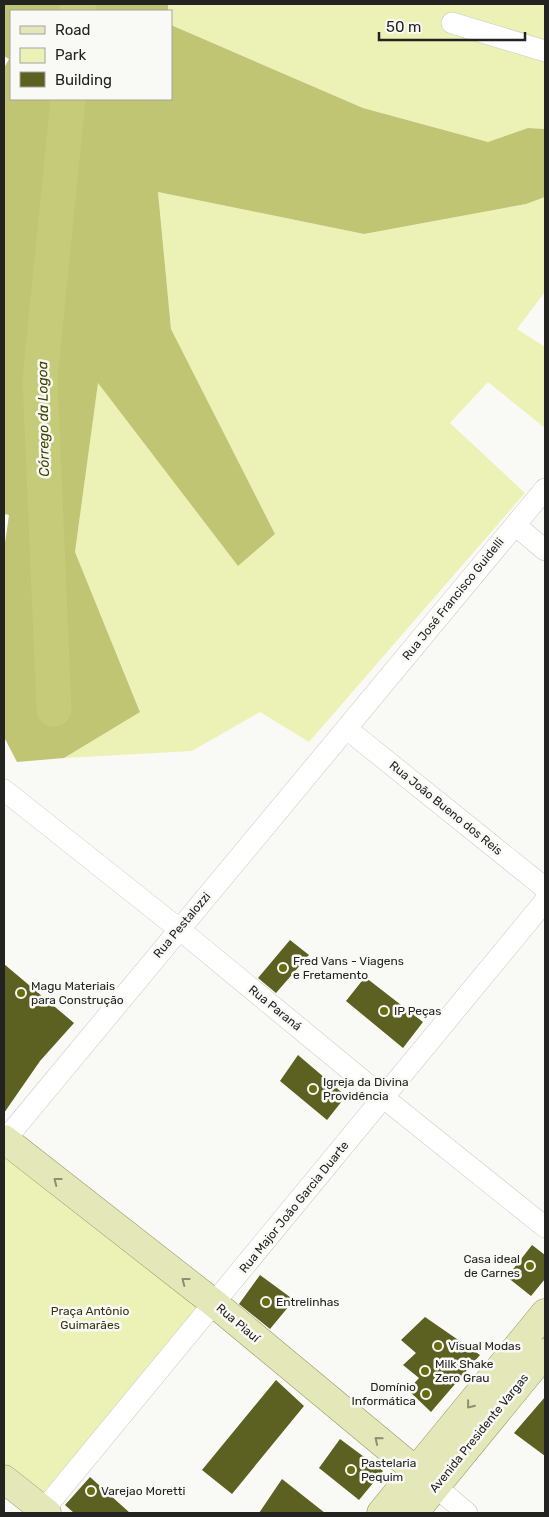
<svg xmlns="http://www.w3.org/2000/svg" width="549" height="1517" viewBox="0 0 549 1517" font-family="Rubik,sans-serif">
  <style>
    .green { fill: #ecf2b6 }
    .forest { fill: #bfc572 }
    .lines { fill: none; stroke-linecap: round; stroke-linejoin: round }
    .river { stroke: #c5cb78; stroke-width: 35 }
    .building { fill: #5c6021 }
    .minor-casing { stroke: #c9cac5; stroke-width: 22 }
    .major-casing { stroke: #959966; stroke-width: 29 }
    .minor { stroke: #fff; stroke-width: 21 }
    .major { stroke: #e4e8b9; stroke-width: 28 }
    .oneway { stroke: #8d8f75 }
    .poi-dot { fill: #696d11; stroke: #f9faf5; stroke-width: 2 }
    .labels { text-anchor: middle; stroke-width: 5; stroke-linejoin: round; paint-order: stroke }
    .street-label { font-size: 12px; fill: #232322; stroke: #f9faf5 }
    .poi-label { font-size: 12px; fill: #232322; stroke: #f9faf5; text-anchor: start }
    .park-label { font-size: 12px; fill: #333511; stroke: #f9faf5 }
    .water-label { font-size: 14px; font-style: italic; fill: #404300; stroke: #f9faf5 }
  </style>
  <rect width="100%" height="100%" fill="#f9faf5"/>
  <path class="green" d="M168,4H545V129L528,128L488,142L363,108L171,25V11H168Z
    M158,192L364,234L526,204L545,197V292L517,329L545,347V428L488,382L450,423L525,493L309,742L260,712L192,751L64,758L140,711L75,552L98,382L238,566L275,534L171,329Z
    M4,1141L215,1304L44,1510L4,1479Z"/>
  <path class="forest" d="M4,4H168V11H11V99H171V25L363,108L488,142L528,128L545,129V197L526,204L364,234L158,192L171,329L275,534L238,566L98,383L75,552L140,712L64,758L17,762L4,737V550L9,515L4,514V68L9,59L4,56Z"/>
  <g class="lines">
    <path class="river" d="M77,11L78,4
      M54,709L40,379L68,99"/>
  </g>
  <path class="building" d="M290,940L309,955L276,993L258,978Z
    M4,964L74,1023L40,1061L4,1113Z
    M365,977L423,1022L403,1048L346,1001Z
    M298,1055L346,1096L327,1120L280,1081Z
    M532,1245L545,1255V1279L531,1296L507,1277Z
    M260,1275L294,1300L270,1329L239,1304Z
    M425,1317L480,1355L431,1412L408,1390L419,1378L403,1365L416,1353L401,1340Z
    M276,1380L304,1406L232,1494L202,1470Z
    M545,1397V1456L514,1433Z
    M340,1439L383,1471L359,1500L319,1468Z
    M90,1477L130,1513H74L65,1505Z
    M282,1479L325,1513H259Z"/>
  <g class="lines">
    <g class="minor-casing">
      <path id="minor" d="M452,23L545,51
        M515,525L545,550
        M347,729L545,888
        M4,790L179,929L384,1098L545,1227
        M4,1141L545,489
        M424,1477L467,1513
        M41,1513L545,901"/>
    </g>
    <g class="major-casing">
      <path id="major" d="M4,1139L215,1304L416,1471
        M4,1479L47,1513
        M381,1513L545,1313
        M414,1513L545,1353"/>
    </g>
    <use href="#minor" class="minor"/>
    <use href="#major" class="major"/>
  </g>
  <defs><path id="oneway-chevron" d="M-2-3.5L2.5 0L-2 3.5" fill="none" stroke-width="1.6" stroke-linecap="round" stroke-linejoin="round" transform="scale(1.25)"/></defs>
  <g class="oneway">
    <use href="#oneway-chevron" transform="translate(57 1181) rotate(-142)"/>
    <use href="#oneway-chevron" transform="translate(185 1281) rotate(-142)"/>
    <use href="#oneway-chevron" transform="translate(470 1405) rotate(129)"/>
    <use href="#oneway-chevron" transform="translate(378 1440) rotate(-140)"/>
  </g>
  <g class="poi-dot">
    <circle cx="283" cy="968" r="5"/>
    <circle cx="21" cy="993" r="5"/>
    <circle cx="384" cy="1011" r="5"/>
    <circle cx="313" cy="1089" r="5"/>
    <circle cx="530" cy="1266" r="5"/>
    <circle cx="266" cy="1302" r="5"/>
    <circle cx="438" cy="1346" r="5"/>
    <circle cx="425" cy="1371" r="5"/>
    <circle cx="426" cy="1394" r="5"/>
    <circle cx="351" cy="1470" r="5"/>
    <circle cx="91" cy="1491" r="5"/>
  </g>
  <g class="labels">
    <g class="street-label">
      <text transform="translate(453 599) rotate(-51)" y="4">Rua José Francisco Guidelli</text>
      <text transform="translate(446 808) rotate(39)" y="4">Rua João Bueno dos Reis</text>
      <text transform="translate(182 925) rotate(-50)" y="4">Rua Pestalozzi</text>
      <text transform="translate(275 1008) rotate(39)" y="4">Rua Paraná</text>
      <text transform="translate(294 1207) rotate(-51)" y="4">Rua Major João Garcia Duarte</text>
      <text transform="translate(238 1323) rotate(40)" y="4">Rua Piauí</text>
      <text transform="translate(479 1433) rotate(-51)" y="4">Avenida Presidente Vargas</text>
    </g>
    <g class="poi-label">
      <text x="293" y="965">Fred Vans - Viagens<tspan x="293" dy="14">e Fretamento</tspan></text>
      <text x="31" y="990">Magu Materiais<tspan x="31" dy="14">para Construção</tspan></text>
      <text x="394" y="1015">IP Peças</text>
      <text x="323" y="1086">Igreja da Divina<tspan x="323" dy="14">Providência</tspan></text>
      <text x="520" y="1263" text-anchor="end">Casa ideal<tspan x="520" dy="14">de Carnes</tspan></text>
      <text x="276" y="1306">Entrelinhas</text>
      <text x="448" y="1350">Visual Modas</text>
      <text x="435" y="1368">Milk Shake<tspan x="435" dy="14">Zero Grau</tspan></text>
      <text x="416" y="1391" text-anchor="end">Domínio<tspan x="416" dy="14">Informática</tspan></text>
      <text x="361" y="1467">Pastelaria<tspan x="361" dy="14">Pequim</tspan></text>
      <text x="101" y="1495">Varejao Moretti</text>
    </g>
    <g class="park-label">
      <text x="90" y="1315">Praça Antônio<tspan x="90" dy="14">Guimarães</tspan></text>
    </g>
    <g class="water-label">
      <text transform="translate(43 419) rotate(-91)" y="5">Córrego da Logoa</text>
    </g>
  </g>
  <rect width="549" height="1517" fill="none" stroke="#232322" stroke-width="10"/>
  <rect x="10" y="10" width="162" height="90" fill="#f9faf5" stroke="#a3a4a1"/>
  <rect x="20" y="26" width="25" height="8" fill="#e4e8b9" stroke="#a3a4a1"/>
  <text x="55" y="35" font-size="15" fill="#232322">Road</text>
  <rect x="20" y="48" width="25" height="15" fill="#ecf2b6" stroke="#a3a4a1"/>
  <text x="55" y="60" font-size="15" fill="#232322">Park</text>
  <rect x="20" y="72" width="25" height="15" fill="#5c6021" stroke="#a3a4a1"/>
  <text x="55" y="85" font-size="15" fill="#232322">Building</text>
  <path d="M379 32v8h146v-8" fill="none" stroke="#232322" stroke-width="2.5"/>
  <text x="386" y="32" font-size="15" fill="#232322" stroke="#f9faf5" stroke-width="4" paint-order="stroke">50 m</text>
</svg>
